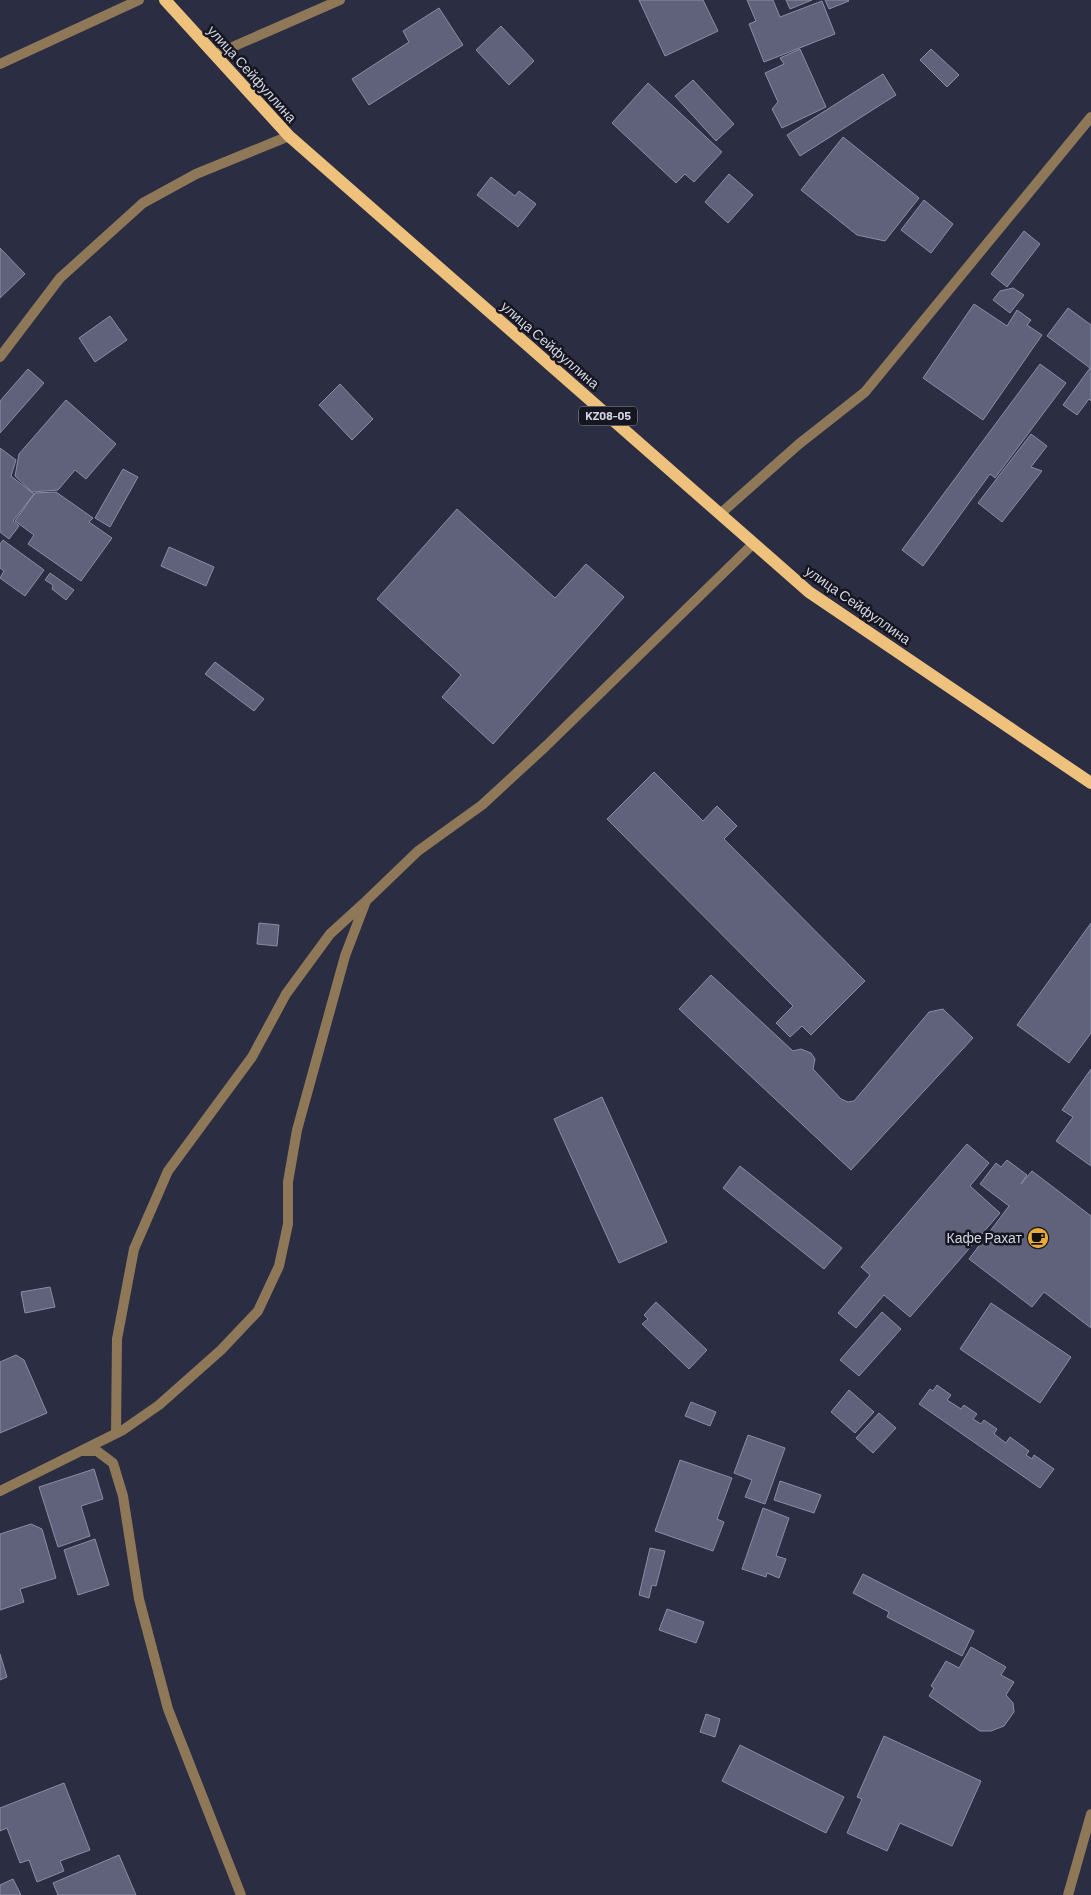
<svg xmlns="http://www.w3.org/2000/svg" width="1091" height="1895" viewBox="0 0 1091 1895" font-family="Barlow,sans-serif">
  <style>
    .building { fill: #5f627a; stroke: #8a8da7 }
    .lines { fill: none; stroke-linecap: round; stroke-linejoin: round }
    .minor { stroke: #8e7858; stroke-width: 10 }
    .tertiary { stroke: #8e7858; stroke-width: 10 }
    .primary { stroke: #eec17d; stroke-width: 12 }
    .labels { text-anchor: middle; stroke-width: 5; stroke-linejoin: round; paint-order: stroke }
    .shield { fill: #151620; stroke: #9a9ca8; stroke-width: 1 }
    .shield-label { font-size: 12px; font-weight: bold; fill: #d3d5e3 }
    .street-label { font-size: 14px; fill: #d3d5e3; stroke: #151620 }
    .poi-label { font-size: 14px; fill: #d3d5e3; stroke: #151620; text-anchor: end }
  </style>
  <rect width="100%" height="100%" fill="#2b2d42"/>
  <path class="building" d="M639,0H703L718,31L665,56Z
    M747,0H773L780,17L822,1L835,34L764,62L749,24L756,21Z
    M786,0H812L790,9Z
    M825,0H848L849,1L829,9Z
    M439,8L463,45L369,105L352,79L409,42L403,31Z
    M501,26L534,61L509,85L476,50Z
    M800,49L826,107L782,128L772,109L778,102L765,73L784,64L780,58Z
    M931,49L959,75L947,87L920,60Z
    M883,74L896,95L800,156L787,135Z
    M693,80L734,124L716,141L675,96Z
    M648,83L722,152L694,182L685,174L676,183L612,123Z
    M843,137L919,198L885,241L857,235L801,190Z
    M729,174L753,195L728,223L705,202Z
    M491,177L515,196L519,191L536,204L518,227L477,195Z
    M924,200L953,224L931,253L901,230Z
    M1024,231L1040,244L1007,287L991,274Z
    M0,248L25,274L0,298Z
    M1013,288L1024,295L1010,313L993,300L1000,291Z
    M974,304L1007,326L1017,310L1031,320L1027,325L1042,335L983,420L923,378Z
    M1068,308L1091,325V401L1089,399L1077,415L1063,405L1090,368L1047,336Z
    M110,316L127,340L95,362L79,338Z
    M1040,364L1066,383L995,478L990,474L923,566L902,550Z
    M28,369L44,383L0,433V401Z
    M340,384L373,419L352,440L319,405Z
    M66,400L116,444L86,479L75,470L58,490L32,492L15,476L19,454Z
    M1031,434L1047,446L1031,467L1042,471L1002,522L978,503Z
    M0,448L16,460L11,476L34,494L13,521L19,526L9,539L0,532Z
    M123,469L138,477L110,527L95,518Z
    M56,492L93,518L89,522L112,538L81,581L28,544L34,535L15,521L35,493Z
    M457,509L555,598L586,564L624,597L493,744L442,697L461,675L377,599Z
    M3,540L44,570L25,596L0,578L4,571L0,568V544Z
    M169,547L214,567L206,586L161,566Z
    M50,573L74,590L66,600L52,589L53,585L45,580Z
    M215,662L264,699L254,711L205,674Z
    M654,772L703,821L717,806L737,826L724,839L865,981L811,1035L802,1026L790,1037L776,1023L793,1006L607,819Z
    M259,923L279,925L277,946L257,944Z
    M1091,923V1033L1069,1063L1017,1025Z
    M711,975L793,1051L801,1049L811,1053L815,1059L813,1069L841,1099L848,1102L854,1101L929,1012L943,1009L973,1038L851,1170L679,1009Z
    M1091,1069V1166L1056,1141L1073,1117L1062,1110Z
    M602,1097L667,1242L619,1263L554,1119Z
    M967,1144L989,1163L970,1186L1000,1213L910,1317L884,1295L856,1328L838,1313L870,1275L861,1267Z
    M1007,1160L1027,1175L1021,1184L1032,1171L1091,1216V1328L1044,1292L1032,1307L969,1259L1009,1206L980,1184L996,1163L1001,1167Z
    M740,1166L842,1248L824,1269L723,1188Z
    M50,1287L55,1307L25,1313L21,1292Z
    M656,1302L707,1350L689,1369L642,1324L648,1319L644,1315Z
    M991,1303L1071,1357L1040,1403L960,1349Z
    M882,1312L901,1329L859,1376L840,1360Z
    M16,1355L24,1360L47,1413L0,1433V1362Z
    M937,1385L951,1395L947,1400L961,1409L964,1405L977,1414L973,1419L981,1424L984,1420L997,1429L994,1434L1006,1443L1010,1437L1029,1451L1026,1455L1032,1459L1034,1455L1054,1469L1040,1488L919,1404L930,1389L933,1391Z
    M849,1390L874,1412L855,1433L831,1412Z
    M691,1402L716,1412L710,1426L685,1416Z
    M879,1413L896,1428L873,1453L856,1438Z
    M748,1435L785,1448L765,1504L745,1497L752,1480L734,1473Z
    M680,1460L732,1478L717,1519L724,1522L713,1551L655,1531Z
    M94,1469L103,1499L81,1506L90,1536L58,1547L39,1487Z
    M780,1481L821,1495L814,1513L774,1500Z
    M763,1508L789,1518L776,1556L786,1559L779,1578L767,1573L766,1577L742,1569Z
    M31,1524L42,1529L56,1578L20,1589L24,1602L0,1610V1534Z
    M95,1539L109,1585L78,1595L64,1550Z
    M650,1548L665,1551L656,1586L652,1585L649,1598L639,1595Z
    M863,1574L974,1631L962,1656L887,1617L889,1612L853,1593Z
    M667,1609L704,1622L696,1643L659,1630Z
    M971,1647L1006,1667L1001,1675L1014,1682L1006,1695L1013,1703L1014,1712L1004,1726L991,1731H980L929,1696L934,1688L931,1686L946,1661L959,1668Z
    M0,1654L7,1677L0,1680Z
    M706,1714L720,1719L715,1737L700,1732Z
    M884,1736L981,1781L952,1846L900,1823L887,1851L847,1833L862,1799L857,1797Z
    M740,1745L844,1797L826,1833L722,1781Z
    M64,1783L90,1850L60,1861L64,1871L37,1882L29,1860L20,1863L7,1828L0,1831V1808Z
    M119,1855L136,1895H58L53,1883Z
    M13,1879L21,1895H0V1885Z"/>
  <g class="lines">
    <path class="minor" d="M214,55L340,0
      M0,357L60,278L143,203L196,174L289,136
      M720,514L799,444L865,392L1091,117
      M116,1433L117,1339L134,1249L168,1171L252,1057L286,994L330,934L364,903
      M83,1451H97L113,1463L123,1496L139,1599L168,1709L241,1895
      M0,1491L123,1430L159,1405L221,1350L258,1311L279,1266L288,1224V1182L297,1130L345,956L366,901L418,851L482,805L546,746L753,544
      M1068,1895L1091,1814"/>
    <path class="tertiary" d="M0,64L139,0"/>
    <path class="primary" d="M165,0L289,136L809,592L1091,783"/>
  </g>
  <defs>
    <g id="cafe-disc" transform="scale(1.125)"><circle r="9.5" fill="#eaaa39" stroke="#151620"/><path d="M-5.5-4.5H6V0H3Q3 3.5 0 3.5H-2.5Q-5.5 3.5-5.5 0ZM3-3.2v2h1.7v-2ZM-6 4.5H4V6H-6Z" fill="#111"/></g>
  </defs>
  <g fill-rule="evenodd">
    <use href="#cafe-disc" x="1038" y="1238"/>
  </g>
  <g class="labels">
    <rect class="shield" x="579" y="406.5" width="58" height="19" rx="4"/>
    <g class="shield-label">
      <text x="608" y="420">KZ08-05</text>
    </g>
    <g class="street-label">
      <text transform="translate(252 74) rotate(48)" y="5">улица Сейфуллина</text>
      <text transform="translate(550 345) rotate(41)" y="5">улица Сейфуллина</text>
      <text transform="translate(858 605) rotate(35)" y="5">улица Сейфуллина</text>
    </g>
    <g class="poi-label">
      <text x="1022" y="1243">Кафе Рахат</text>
    </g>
  </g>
</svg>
